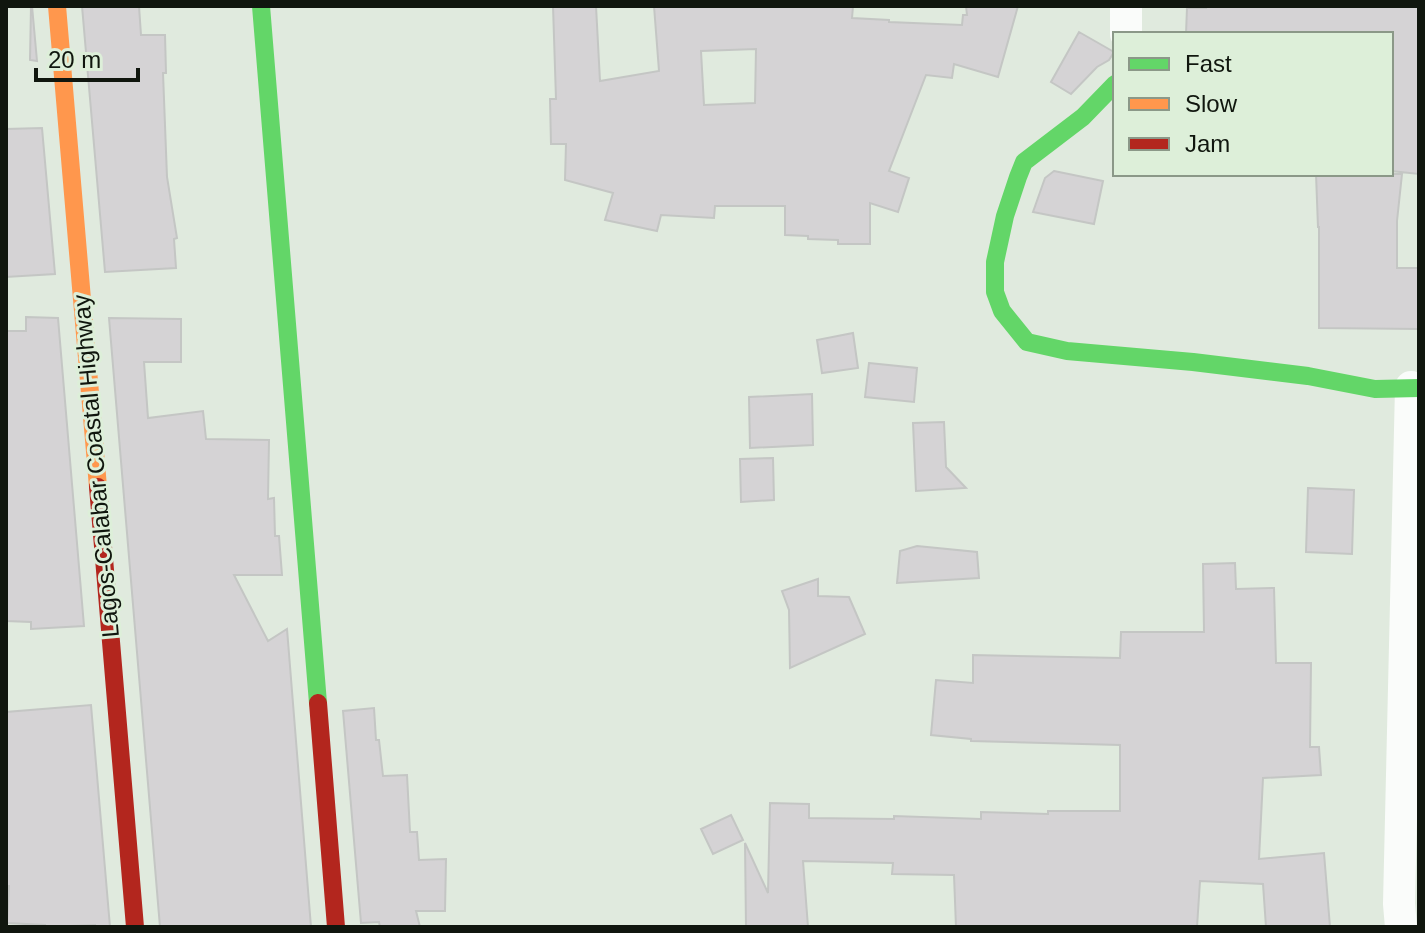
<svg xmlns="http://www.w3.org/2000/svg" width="1425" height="933" viewBox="0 0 1425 933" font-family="Helvetica,sans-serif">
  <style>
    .building { fill: #d5d3d5; stroke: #c4c6c4; stroke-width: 2; fill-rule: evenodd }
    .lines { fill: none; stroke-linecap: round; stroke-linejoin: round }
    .street { stroke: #fafcfa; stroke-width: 32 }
    .fast { stroke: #63d668; stroke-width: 18 }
    .slow { stroke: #ff974d; stroke-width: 18 }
    .jam { stroke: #b3261e; stroke-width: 18 }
    .labels { text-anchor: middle; stroke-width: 6; stroke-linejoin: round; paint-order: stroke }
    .street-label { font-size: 24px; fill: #10160e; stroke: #ddefd9 }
  </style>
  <rect width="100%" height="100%" fill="#e0eade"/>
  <path class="building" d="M31,6H32L37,61L30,60Z
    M82,6H139L141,35H165L166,73H163L167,177L177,238L174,239L176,268L105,272Z
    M553,6H596L600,81L659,71L654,6H853L852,18L889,20V22L962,25L963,15H967L966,6H1018L998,77L954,64L952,78L926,75L889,171L909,178L898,212L870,203V244H838V240L808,239V236L785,235V206H715L714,218L661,215L657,231L605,220L613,193L565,180L566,144H551L550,99H556ZM756,49L755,103L704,105L701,51Z
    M1206,6H1419V174L1391,171V34H1186L1187,8H1206Z
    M1079,32L1114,52L1109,60L1097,67L1071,94L1051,82Z
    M42,128L55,274L6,277V129Z
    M1054,171L1103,181L1094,224L1033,212L1045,178Z
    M1316,174H1402L1397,221V268H1419V329L1319,328V227H1318Z
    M26,317L58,318L84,626L31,629V622L6,621V331H26Z
    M109,318L181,319V362H144L148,418L203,411L206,439L269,440L268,499L274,498L275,536H279L282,575H234L268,641L287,629L311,927H160Z
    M853,333L858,368L822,373L817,340Z
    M869,363L917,368L914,402L865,397Z
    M812,394L813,445L750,448L749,397Z
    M944,422L946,467L966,488L916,491L913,423Z
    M773,458L774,500L741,502L740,459Z
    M1308,488L1354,490L1352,554L1306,552Z
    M917,546L977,552L979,578L897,583L900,551Z
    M1235,563L1236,589L1274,588L1276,663H1311L1310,747H1319L1321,775L1263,778L1259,859L1324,853L1330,927H1266L1263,884L1200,881L1197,927H956L954,875L892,874L893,863L803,861L808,927H746L745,843L768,893L770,803L809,804V818L894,819V816L981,819V812L1048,814V811H1120V745L971,741V739L931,735L936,680L973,683V655L1120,658L1121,632H1204L1203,564Z
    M818,579V596L849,597L865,634L790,668L789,610L782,591Z
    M91,705L110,927H95V925L45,927V925L7,923L9,886H6V712Z
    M374,708L376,740H379L383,776L407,775L410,832H417L419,860L446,859L445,911H416L420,927H380L379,922L361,923L343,711Z
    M731,815L743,840L713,854L701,829Z"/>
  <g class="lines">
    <path class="street" d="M1126,6V34
      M1401,927L1399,904L1411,387"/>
    <path class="fast" d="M261,6L318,703
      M1115,84L1083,117L1024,162L1018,177L1005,216L995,262V292L1002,311L1027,342L1067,351L1193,362L1308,376L1375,389L1419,388"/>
    <path class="slow" d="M57,6L98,487"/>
    <path class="jam" d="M98,487L135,927
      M318,703L336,927"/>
  </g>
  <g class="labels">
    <g class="street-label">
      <text transform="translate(96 466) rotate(-95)" y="8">Lagos-Calabar Coastal Highway</text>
    </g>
  </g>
  <rect width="1425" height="933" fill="none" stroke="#10160e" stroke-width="16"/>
  <rect x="1113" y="32" width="280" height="144" fill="#ddefd9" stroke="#8b9888" stroke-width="2"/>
  <rect x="1129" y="58" width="40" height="12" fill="#63d668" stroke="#8b9888" stroke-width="2"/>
  <text x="1185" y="72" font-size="24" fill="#10160e">Fast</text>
  <rect x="1129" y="98" width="40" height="12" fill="#ff974d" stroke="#8b9888" stroke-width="2"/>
  <text x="1185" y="112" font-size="24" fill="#10160e">Slow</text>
  <rect x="1129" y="138" width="40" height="12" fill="#b3261e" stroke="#8b9888" stroke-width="2"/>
  <text x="1185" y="152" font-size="24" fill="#10160e">Jam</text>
  <path d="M36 68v12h102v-12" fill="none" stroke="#10160e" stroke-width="4"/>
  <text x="48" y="68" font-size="24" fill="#10160e" stroke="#ddefd9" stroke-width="6" paint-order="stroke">20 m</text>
</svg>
